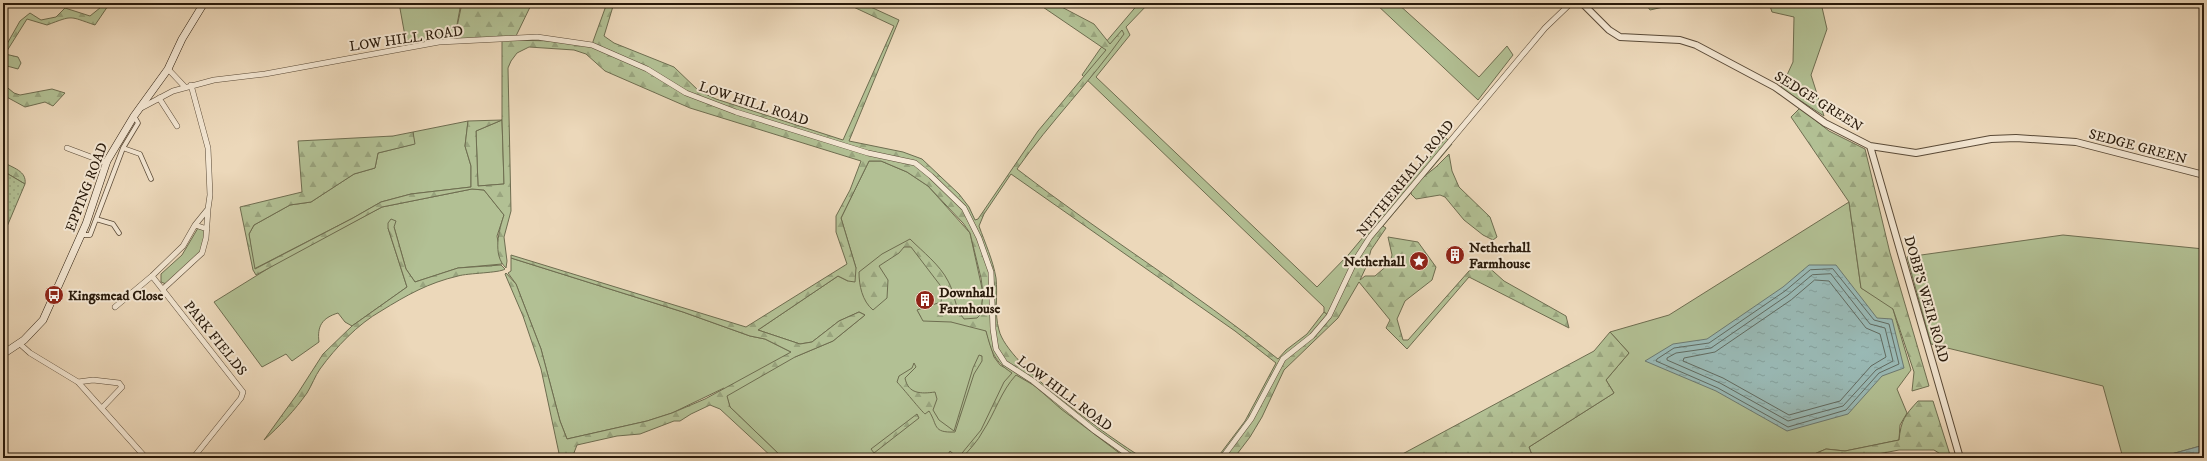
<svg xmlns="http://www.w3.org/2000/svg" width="2207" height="461" viewBox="0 0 2207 461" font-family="'IM FELL DW Pica',serif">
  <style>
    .grass { fill: #b2c094; stroke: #6e6d50 }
    .forest { fill: url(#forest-firs); stroke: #6e6d50; fill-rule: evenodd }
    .park { fill: url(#park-dots); stroke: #6e6d50 }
    .water { fill: url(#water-ripples); stroke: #6c7971 }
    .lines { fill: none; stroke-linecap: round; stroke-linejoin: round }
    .shore { stroke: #616a60; stroke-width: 1 }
    .pedestrian-casing { stroke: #5a4a37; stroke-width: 5.5 }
    .minor-casing { stroke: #5a4a37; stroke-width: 6 }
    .tertiary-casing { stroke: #5a4a37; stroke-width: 8 }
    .secondary-casing { stroke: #291a0b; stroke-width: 8 }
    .pedestrian { stroke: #f3e6d2; stroke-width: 4 }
    .minor { stroke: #f3e6d2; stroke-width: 5 }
    .tertiary { stroke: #f3e6d2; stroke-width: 6 }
    .secondary { stroke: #f3e6d2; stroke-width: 7 }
    .labels { text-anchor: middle; stroke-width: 4; stroke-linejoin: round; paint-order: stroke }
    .street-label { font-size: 14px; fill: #291a0b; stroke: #f3e6d2 }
    .poi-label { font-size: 14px; font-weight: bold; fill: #291a0b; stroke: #f3e6d2; text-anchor: start }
  </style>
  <defs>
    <pattern id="forest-firs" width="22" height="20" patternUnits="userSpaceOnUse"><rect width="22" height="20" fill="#b2c094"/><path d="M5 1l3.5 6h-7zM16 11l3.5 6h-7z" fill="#99a47e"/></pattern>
    <pattern id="park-dots" width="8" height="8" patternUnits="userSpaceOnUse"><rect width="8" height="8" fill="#b2c094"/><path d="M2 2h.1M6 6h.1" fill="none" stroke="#99a47e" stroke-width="1.8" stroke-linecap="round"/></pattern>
    <pattern id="water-ripples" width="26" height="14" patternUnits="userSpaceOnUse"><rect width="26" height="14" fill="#99b9b5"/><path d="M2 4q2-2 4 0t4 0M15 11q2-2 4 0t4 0" fill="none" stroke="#849e9a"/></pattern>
  </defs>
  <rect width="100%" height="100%" fill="#ecd8ba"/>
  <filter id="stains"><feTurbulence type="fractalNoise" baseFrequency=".005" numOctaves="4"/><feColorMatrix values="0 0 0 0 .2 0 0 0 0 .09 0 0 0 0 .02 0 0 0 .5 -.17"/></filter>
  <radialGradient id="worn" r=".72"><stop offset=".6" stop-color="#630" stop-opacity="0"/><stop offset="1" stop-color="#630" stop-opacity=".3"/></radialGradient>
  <path class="grass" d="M399,3H461L454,41L407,47Z
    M1139,3H1149L1126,27L1130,35L1096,77L1317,287L1349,254L1446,138L1452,144L1383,226L1381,225L1329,316L1324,312V307L1082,75L1100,49Z
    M1375,3H1397L1479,77L1507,46L1513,55L1478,100Z
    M1645,3H1681L1650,10Z
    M1769,3H1821L1827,29L1811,75L1824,116L1781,88L1793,62L1794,17L1772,12Z
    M502,120L504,184L478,186L476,131Z
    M468,121L465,146L471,166V187L411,194L381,202L353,218L254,269L249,234L254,225L290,205L311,202L354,174L375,168L378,153L414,144L413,132Z
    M869,161H881L907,172L928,186L970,233L983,293L981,314L994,357L1000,365L1028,381L1126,458H783L730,407L724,388L672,413L647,421L567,439L560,421L541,349L516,284L508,273L511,271V258L683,312L750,336L765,339L791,352L795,357L833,341L865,315L859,312L839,321L812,342L800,344L758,330L838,276L848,281L856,268L841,218Z
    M472,189L484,190L504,215L497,236L502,264L458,268L415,282L406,269L394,227L388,228L407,287L352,326L345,322L338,313C322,318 317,326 319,342L292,361L286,354L262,367L214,302L285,258L382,207Z
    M1849,202L1861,288L1892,306L1911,370L1897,389L1907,413L1900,425L1899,440L1845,451L1826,449L1805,458H1533L1529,447L1614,393L1606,380L1629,353L1610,332L1669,315Z
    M198,228L205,230L202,253L166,284L161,282V274L182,255Z
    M2063,235L2204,249V445L2157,458H2123L2103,386L1931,344L1907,257Z"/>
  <path class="forest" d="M106,3H110L95,25C68,16 74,15 47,25L27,19L5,54L18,57L21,63L18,69L7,66L3,69V51L20,21L30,13L41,20L56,17L65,8L90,16Z
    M462,3H532L516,36L454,41Z
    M607,3H614L604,36L614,43L674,67L699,91L716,99L843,140L894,26L845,3H862L899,20L849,141L903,152L922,159L959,194L969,207L975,220L978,219L1038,131L1106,50L1037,3H1054L1094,24L1110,44L1122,30L1124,34C1091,81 1050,122 1017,169C1102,235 1194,291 1278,359L1286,350L1307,334L1324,312L1329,316L1356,259L1381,225L1386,228L1371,250L1367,265L1360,280L1365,276H1375L1390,263L1392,255L1388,237L1418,242L1436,267L1432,280L1405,301L1397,319L1403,340H1408L1469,271L1484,263L1504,281L1566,316L1569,328L1469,277L1407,349L1386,328L1390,320L1359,282L1338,318L1284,370L1262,417L1250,437L1234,458H1217L1245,421L1276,363L1235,331L1011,174L984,214L979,226C985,243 993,260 996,278C998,295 994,313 999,330C1007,365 1110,438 1143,458H1126L1061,409L1035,386L1016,375C1001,391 995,413 983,431C978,441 969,450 962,458H946L950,451L958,458L981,430L1004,382L1012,373C994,361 992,353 986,331L951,322L923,321L917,310L941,302L943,289L911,247H904L899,253L879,266L888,280L887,298L873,310C862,301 859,285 859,272L882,254L910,239C923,252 940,265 948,281C955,293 954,307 964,319L977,318L981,314L983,293L981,278L970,233L963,223L928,186L907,172L881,161H869L841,218L856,268L855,282L848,281L838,276L758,330L800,344L812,342L839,321L859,312L865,315L833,341L795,357L727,396L730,407L783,458H773L720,409L710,405L691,414L680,421H674L640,434L617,436L577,445L572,458H560L541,369L523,316L505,274L506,273L516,284L541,349L560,421L567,439L647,421L672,413L705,399L791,352L765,339L750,336L683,312L511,258V255L746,327L847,264L836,232V216L850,190L861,161L690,108L605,71L586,54L574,50L529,47L517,53L511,61L508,68L511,211L504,237L507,261L506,268C492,255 499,230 504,215L484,190L472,189L382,207L256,275L253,270L240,207L302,192L298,141L393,136L413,132L415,144L378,153L375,168L354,174L311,202L290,205L254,225L249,234L255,269L353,218L381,202L411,194L471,187V166L465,146L468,121L502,120V40L559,41L591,47ZM502,120L504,184L478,186L476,131Z
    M3,84L14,93L20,95L52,89L65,93L53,106L45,102L25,107L3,95Z
    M1800,108L1829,131L1865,149L1890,253L1929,386L1912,391L1914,372L1893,309L1861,288L1849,202L1791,117Z
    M1449,154L1452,171L1459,187L1490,217L1497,237L1493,240L1483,235L1464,220L1445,197L1440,195L1416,199L1411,194L1412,186L1436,167Z
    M3,162C13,168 27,171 25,184L3,171Z
    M391,219L396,221L394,227L406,269L415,282L458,268L501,265L505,269C500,273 468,273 458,276C428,283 407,295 381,311C358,324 336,347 320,369C315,376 312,385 307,393C295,410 280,426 264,440L298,393L323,354L352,326L407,287L388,228V223Z
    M1610,332L1629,353L1606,380L1614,393L1529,447L1533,458H1395L1594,351Z
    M979,355L982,356V361L974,374L955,432C932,433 938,425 929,411L925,414C922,412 902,387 897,382L899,376L912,368L914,363L916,367L905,378C908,394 921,394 935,392L937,399L933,410L939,420L954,431L973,368Z
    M1918,401H1933L1951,458H1947L1934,450H1899L1857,458H1805L1826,449L1845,451L1899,440C1901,420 1905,415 1918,401Z
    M917,414L919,418L874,453L871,449Z"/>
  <path class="park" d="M3,171L25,184L3,236Z"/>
  <path class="water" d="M1809,265H1836L1877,318L1892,319L1904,368L1882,376L1848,414L1787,431L1716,391L1645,361L1673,344L1707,339L1783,287Z
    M2204,445V458H2157Z"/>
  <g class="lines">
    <path class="shore" d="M1833,269L1874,320L1889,324L1899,364L1879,373L1846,410L1788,427L1718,388L1656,361L1657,359L1674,348L1709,343L1785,291L1810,270Z
      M1831,274L1870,324L1885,328L1893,361L1876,370L1843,406L1788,421L1720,383L1667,360V358L1676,353L1711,348L1788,295L1812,275Z
      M1815,280L1829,281L1866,328L1880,334L1886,357L1871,366L1840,401L1789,415L1723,378L1683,361L1684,358L1715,352L1791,300Z"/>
    <g class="pedestrian-casing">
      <path id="pedestrian" d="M134,116L138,123L123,148L140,154L151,179
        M96,219L113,224L119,233
        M82,235H90L123,148"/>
    </g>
    <g class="minor-casing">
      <path id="minor" d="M168,69L185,87
        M159,98L177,126
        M141,108L173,91L214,80L265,74L439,42L537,37L592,45L647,69L686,93L736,112L868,153L915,163L931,176L964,208L979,238L991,272L993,329L996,349L1005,363L1033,381L1095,431L1133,458
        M67,148L107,163
        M195,225L207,229
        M152,276L243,392L241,398L193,458
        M163,289L202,253L206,238L208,209
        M115,307L152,276L183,246L195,225L208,209L210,195L208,148L191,85
        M20,344L30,353L78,382L146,458
        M78,382L93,380L119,383L122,387L102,408
        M1222,458L1251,419L1283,359L1312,336L1329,316L1356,259L1370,237L1545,28L1571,3"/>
    </g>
    <g class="tertiary-casing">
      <path id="tertiary" d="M1582,3L1609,30L1620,37L1680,40L1696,45L1775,87L1825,123L1870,146L1916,153L1991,139L2016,138L2076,142L2204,175
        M1870,146L1960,458"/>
    </g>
    <g class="secondary-casing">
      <path id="secondary" d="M3,354L24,340L43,320L86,224L107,161L134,116L168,69L182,39L204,3"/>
    </g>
    <use href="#pedestrian" class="pedestrian"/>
    <use href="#minor" class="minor"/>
    <use href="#tertiary" class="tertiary"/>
    <use href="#secondary" class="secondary"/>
  </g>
  <defs>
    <g id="building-disc" transform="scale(1)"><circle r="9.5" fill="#8f2418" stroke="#f3e6d2"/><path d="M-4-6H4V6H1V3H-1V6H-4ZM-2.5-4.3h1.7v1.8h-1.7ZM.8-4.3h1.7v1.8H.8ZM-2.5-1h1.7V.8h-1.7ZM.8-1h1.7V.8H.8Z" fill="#fff"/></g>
    <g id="sight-disc" transform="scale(1)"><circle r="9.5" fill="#8f2418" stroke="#f3e6d2"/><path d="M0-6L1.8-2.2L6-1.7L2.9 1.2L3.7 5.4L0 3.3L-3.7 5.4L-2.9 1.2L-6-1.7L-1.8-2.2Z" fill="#fff"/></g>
    <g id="bus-disc" transform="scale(1)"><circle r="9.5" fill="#8f2418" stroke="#f3e6d2"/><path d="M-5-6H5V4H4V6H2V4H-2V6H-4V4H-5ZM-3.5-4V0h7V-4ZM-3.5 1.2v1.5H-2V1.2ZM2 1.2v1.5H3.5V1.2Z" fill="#fff"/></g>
  </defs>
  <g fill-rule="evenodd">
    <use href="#building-disc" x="1455" y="255"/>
    <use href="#sight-disc" x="1419" y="261"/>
    <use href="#bus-disc" x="54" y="295"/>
    <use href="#building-disc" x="925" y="300"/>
  </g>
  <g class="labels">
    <g class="street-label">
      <text transform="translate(406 38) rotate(-8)" y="5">LOW HILL ROAD</text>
      <text transform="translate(1819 101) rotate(32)" y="5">SEDGE GREEN</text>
      <text transform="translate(754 103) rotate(18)" y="5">LOW HILL ROAD</text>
      <text transform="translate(2138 146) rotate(15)" y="5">SEDGE GREEN</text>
      <text transform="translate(1405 178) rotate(-51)" y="5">NETHERHALL ROAD</text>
      <text transform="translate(86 187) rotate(-69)" y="5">EPPING ROAD</text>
      <text transform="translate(1927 299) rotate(74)" y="5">DOBB'S WEIR ROAD</text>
      <text transform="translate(216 338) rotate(51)" y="5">PARK FIELDS</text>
      <text transform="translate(1065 393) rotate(37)" y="5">LOW HILL ROAD</text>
    </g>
    <g class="poi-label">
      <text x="1469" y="252">Netherhall<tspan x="1469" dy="16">Farmhouse</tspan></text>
      <text x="1405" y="266" text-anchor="end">Netherhall</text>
      <text x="939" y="297">Downhall<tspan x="939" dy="16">Farmhouse</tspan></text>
      <text x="68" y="300">Kingsmead Close</text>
    </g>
  </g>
  <rect width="2207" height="461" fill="none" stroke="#ecd8ba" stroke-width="16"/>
  <rect x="4" y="4" width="2199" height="453" fill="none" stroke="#291a0b" stroke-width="2"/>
  <rect x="8" y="8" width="2191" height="445" fill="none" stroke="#291a0b"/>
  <rect width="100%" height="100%" filter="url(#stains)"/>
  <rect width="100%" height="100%" fill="url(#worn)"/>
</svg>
